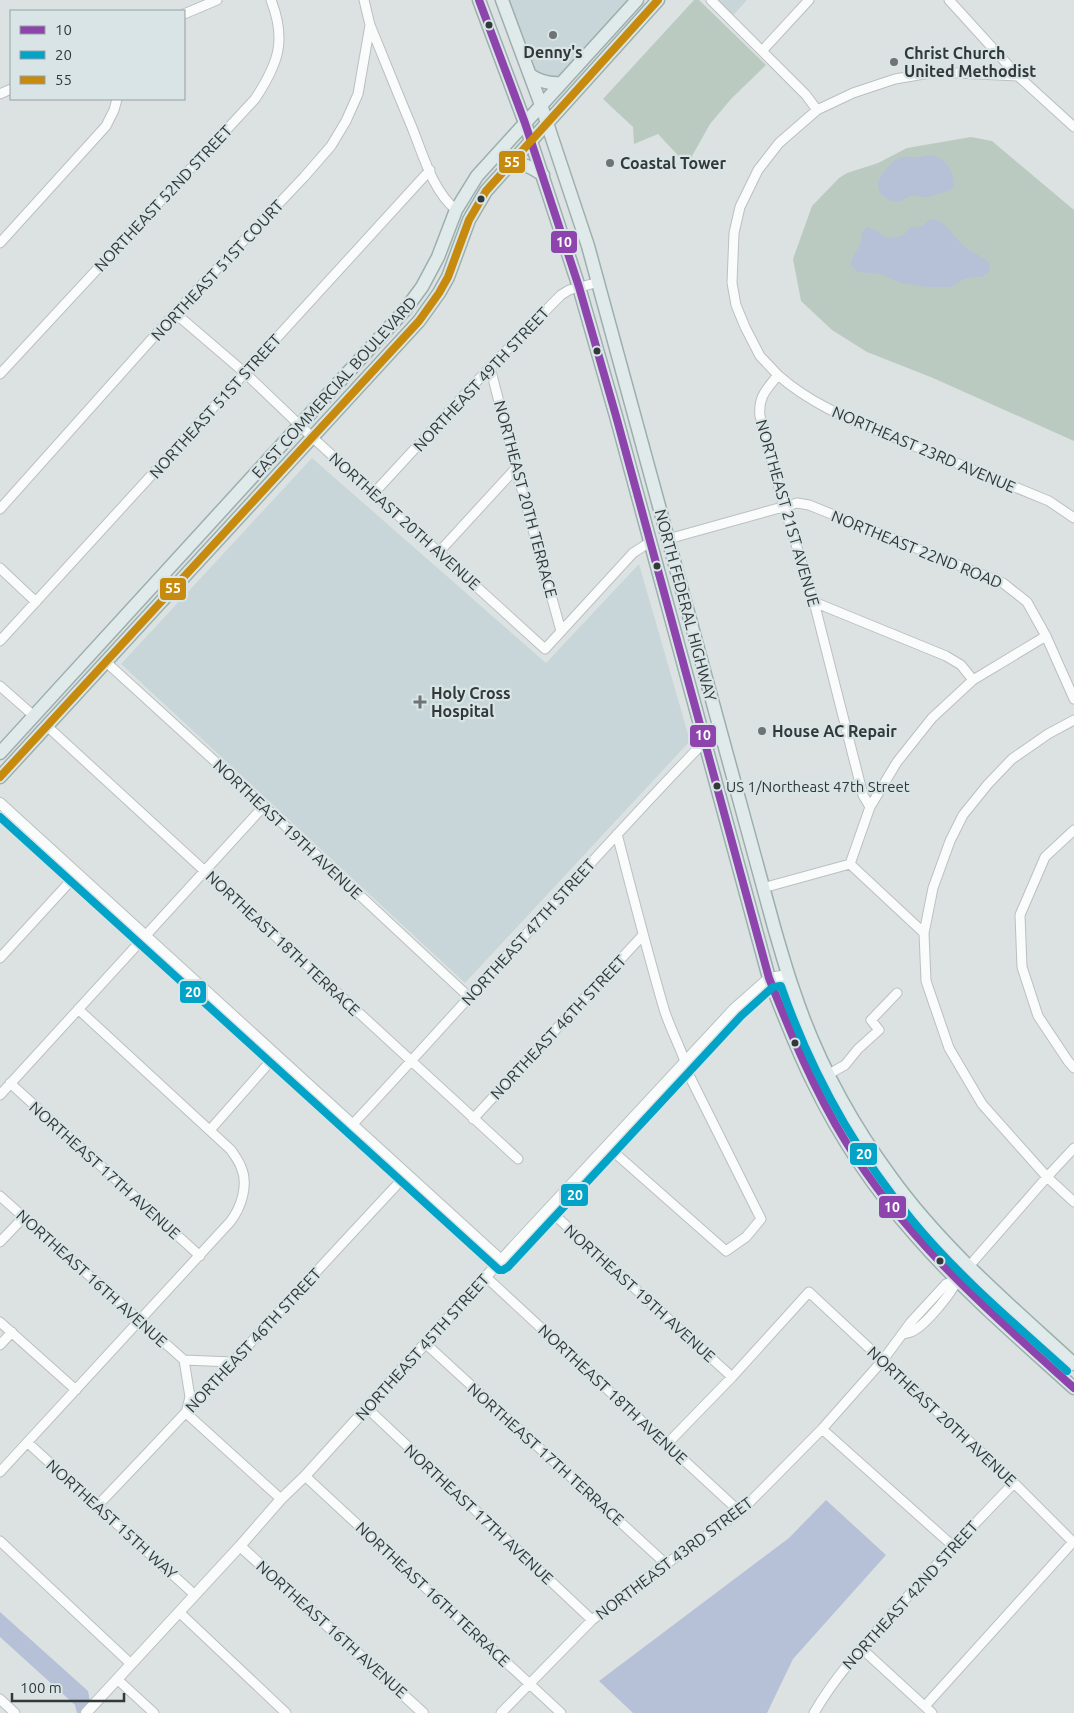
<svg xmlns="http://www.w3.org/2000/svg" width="1074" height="1713" viewBox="0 0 1074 1713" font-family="Ubuntu,sans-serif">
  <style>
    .built { fill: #c8d6d9 }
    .green { fill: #bacac0 }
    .water { fill: #b6c0d7 }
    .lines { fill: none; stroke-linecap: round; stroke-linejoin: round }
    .minor-casing { stroke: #bbbfc0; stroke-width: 11 }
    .tertiary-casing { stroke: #bbbfc0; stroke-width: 12 }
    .primary-casing { stroke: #9bafad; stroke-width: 15 }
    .minor { stroke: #fafbfb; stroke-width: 9 }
    .tertiary { stroke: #fafbfb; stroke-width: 10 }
    .primary { stroke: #e0eaea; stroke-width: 12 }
    .bus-1-casing { stroke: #d8e4e6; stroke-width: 11 }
    .bus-2-casing { stroke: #d8e4e6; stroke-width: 11 }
    .bus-3-casing { stroke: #d8e4e6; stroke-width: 11 }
    .bus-1 { stroke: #8e44ad; stroke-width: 8 }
    .bus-2 { stroke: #03a3c7; stroke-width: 8 }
    .bus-3 { stroke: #c68a0e; stroke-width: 8 }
    .bus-dot { fill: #333839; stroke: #d8e4e6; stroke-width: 2 }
    .poi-dot { fill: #6e7474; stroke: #d8e4e6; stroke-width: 2 }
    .labels { text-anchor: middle; stroke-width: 4.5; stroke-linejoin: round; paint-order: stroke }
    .bus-label { font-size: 15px; fill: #333839; stroke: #d8e4e6; text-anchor: start }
    .poi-label { font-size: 16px; font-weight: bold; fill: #333839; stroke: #d8e4e6; text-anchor: start }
    .street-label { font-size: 16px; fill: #333839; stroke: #d8e4e6 }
    .line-badge { stroke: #d8e4e6; stroke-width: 2 }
    .badge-label { font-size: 14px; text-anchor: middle; font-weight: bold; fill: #fff }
  </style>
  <rect width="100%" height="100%" fill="#dce2e2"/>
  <path class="built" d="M501,0H637L541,106Z
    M711,0H747L730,19Z
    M312,458L546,663L639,564L690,741L465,983L121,664Z"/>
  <path class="green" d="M694,0H699L766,65L731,99L710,124L687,165L658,134L634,144L633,127L603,99Z
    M971,137L992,141L1074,210V441L933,378L867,352L832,330L801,301L793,259L812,206L839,178L847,173L878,163L907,148Z"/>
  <path class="water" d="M932,155C942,158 948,163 951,172C958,189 951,191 936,194C932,195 930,197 925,197C921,197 915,195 910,196C906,197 903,200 899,201C889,202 878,196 878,185C878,176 891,162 898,158C904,155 911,158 917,157C922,157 927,155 932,155Z
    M935,219C952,228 952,235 964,246C972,253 983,256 990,264L989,271L982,277H974L964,279L951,287H927L901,283L881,274L857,272L851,265C852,252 862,249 862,233L867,227C885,230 877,242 903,236C909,228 911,225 921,227L929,220Z
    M826,1500L886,1555L793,1659L767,1713H633L599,1681L789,1538Z
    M0,1612L88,1691L92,1713H77L75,1705L0,1637Z"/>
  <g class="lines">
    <g class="minor-casing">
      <path id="minor" d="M711,0L806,95L817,110
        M949,0L1018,76L1074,127
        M184,14L217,0
        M370,25C384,59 397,92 411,125C423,154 432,190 456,210
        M762,51L809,0
        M0,94L11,89
        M0,243L106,126L114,110L117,99
        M175,313L245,373L312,437L545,649L633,553L650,542
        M490,367L516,468L561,631
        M0,374L255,99C278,64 287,41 271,0
        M778,375C815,408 860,423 905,442C953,462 1001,481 1049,501L1074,518
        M374,493L490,367L561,295L569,290L599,282
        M0,509L175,313L304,177L331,146L346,121L358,94L370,25L364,0
        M668,539L797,503L809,505L1003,583L1027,602L1046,636L1074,699
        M439,552L516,468
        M0,568L36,602
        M814,602L946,656L961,665L973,680
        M0,641L430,170
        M106,662L264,806L469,997
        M0,686L34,716
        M48,727L518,1159
        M870,807L863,795L814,602L784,506L760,416C758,397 766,390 778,375L760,356L745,327L736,305L732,283L734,233L740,207L758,170L779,143L817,110L853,93L895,79L936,72L1018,76
        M1074,830L1045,857L1020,915L1022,967L1038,1016L1068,1061L1074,1068
        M850,864L924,933L926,981L949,1048L982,1104L1047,1177L1074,1202
        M850,864L870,807L897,762L932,718L973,680L1046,636
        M763,888L850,864
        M924,933L933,888L950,841L963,815L988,784L1012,759L1048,734L1074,720
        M0,958L77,874
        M829,1074L845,1065L858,1049L879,1030L871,1020L897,993
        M10,1083L200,1256
        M0,1095L264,806
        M473,1119L643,935
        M352,1125C471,998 584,866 705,741
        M210,1130L276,1055
        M607,1146L726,1251L746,1237L761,1219L690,1077C684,1053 671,1032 664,1009C647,951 632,892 617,834
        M0,1196L184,1360L190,1397L186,1413L281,1499
        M548,1209L732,1377
        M0,1242L23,1218
        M486,1277L740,1512
        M0,1322L76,1390
        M903,1334C906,1333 909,1333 911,1332C924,1327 952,1293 957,1280L1047,1177L1074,1148
        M426,1344L666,1564
        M0,1345L12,1332
        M184,1360L232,1362
        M367,1408L592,1620
        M822,1429L953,1546
        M28,1443L195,1595
        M667,1444L732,1377L809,1292L1014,1483L1073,1542L925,1706
        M0,1472L230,1222C241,1208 249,1185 241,1167C239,1161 234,1155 231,1150L78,1009
        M305,1476L561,1713
        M98,1505C203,1396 304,1284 407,1174
        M0,1541L131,1664
        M179,1612L286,1713
        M861,1648L932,1713
        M117,1679L154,1713
        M0,1699L15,1713
        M501,1713L592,1620L666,1564L740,1512L822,1429L883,1360L911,1322L946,1284L957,1280
        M814,1713C837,1673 869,1640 899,1606C937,1564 975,1523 1014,1483"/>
    </g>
    <g class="tertiary-casing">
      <path id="tertiary" d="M0,803L501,1260
        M240,1546L423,1713
        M86,1713L240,1546L281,1499L305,1476L501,1260L734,1009L769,978L788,975"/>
    </g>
    <g class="primary-casing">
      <path id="primary" d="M479,0L525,123L579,287L616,416L769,978C783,1013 796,1048 813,1082C840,1138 875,1190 916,1236C964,1291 1020,1339 1074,1388
        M502,0L541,105L588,246L774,927C780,948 786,969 793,989C815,1056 849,1120 891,1177C942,1248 1010,1305 1074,1364
        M530,75C540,82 549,84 561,83
        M509,166C523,162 531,167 543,175
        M0,753L405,310L422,287L438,257L456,210L477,176L637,0
        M0,777L419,321L439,293L448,277L469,220L486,191L658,0"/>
    </g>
    <use href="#minor" class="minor"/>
    <use href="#tertiary" class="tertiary"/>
    <use href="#primary" class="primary"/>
    <g class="bus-1-casing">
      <path id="bus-1" d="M479,0L525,123L579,287L616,416L769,978C791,1034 814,1090 846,1142C905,1239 991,1313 1074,1388"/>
    </g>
    <g class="bus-2-casing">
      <path id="bus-2" d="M0,817L499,1270H503L508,1267L741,1016L773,987L781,986C811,1072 854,1150 912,1220C958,1276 1014,1323 1067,1371"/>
    </g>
    <g class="bus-3-casing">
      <path id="bus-3" d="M0,777L419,321L439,293L448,277L469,220L486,191L658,0"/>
    </g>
    <use href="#bus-1" class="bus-1"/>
    <use href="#bus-2" class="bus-2"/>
    <use href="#bus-3" class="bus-3"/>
  </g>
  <g class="bus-dot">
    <circle cx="489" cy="25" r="4.5"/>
    <circle cx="481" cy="199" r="4.5"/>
    <circle cx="597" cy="351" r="4.5"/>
    <circle cx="657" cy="566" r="4.5"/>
    <circle cx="717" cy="786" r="4.5"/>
    <circle cx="795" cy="1043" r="4.5"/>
    <circle cx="940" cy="1261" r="4.5"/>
  </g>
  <g class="poi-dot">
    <circle cx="553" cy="35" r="5"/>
    <circle cx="894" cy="62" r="5"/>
    <circle cx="610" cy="163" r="5"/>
    <path d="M417.5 694.5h5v5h5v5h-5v5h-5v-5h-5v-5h5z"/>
    <circle cx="762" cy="731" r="5"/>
  </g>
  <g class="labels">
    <g class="bus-label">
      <text x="726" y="792">US 1/Northeast 47th Street</text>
    </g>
    <g class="poi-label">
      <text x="553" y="58" text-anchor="middle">Denny's</text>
      <text x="904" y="59">Christ Church<tspan x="904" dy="18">United Methodist</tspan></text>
      <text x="620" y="169">Coastal Tower</text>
      <text x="431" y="699">Holy Cross<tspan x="431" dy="18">Hospital</tspan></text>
      <text x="772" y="737">House AC Repair</text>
    </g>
    <g class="street-label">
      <text transform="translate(163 198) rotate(-47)" y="6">NORTHEAST 52ND STREET</text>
      <text transform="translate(217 270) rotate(-47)" y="6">NORTHEAST 51ST COURT</text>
      <text transform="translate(481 379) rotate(-47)" y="6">NORTHEAST 49TH STREET</text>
      <text transform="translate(334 387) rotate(-48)" y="6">EAST COMMERCIAL BOULEVARD</text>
      <text transform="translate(215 406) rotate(-48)" y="6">NORTHEAST 51ST STREET</text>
      <text transform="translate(924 449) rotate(23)" y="6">NORTHEAST 23RD AVENUE</text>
      <text transform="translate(526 499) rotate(75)" y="6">NORTHEAST 20TH TERRACE</text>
      <text transform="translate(788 513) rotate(74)" y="6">NORTHEAST 21ST AVENUE</text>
      <text transform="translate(405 521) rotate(42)" y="6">NORTHEAST 20TH AVENUE</text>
      <text transform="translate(917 549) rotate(22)" y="6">NORTHEAST 22ND ROAD</text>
      <text transform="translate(686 605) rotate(75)" y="6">NORTH FEDERAL HIGHWAY</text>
      <text transform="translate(288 829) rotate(43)" y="6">NORTHEAST 19TH AVENUE</text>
      <text transform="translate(528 932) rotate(-48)" y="6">NORTHEAST 47TH STREET</text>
      <text transform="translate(283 943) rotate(43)" y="6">NORTHEAST 18TH TERRACE</text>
      <text transform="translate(558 1027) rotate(-47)" y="6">NORTHEAST 46TH STREET</text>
      <text transform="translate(105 1170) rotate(42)" y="6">NORTHEAST 17TH AVENUE</text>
      <text transform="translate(92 1278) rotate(42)" y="6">NORTHEAST 16TH AVENUE</text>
      <text transform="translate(640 1293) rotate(42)" y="6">NORTHEAST 19TH AVENUE</text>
      <text transform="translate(253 1340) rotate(-47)" y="6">NORTHEAST 46TH STREET</text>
      <text transform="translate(422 1347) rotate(-48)" y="6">NORTHEAST 45TH STREET</text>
      <text transform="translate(613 1394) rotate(43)" y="6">NORTHEAST 18TH AVENUE</text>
      <text transform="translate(942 1416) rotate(43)" y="6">NORTHEAST 20TH AVENUE</text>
      <text transform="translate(546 1454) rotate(42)" y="6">NORTHEAST 17TH TERRACE</text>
      <text transform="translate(479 1514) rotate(43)" y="6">NORTHEAST 17TH AVENUE</text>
      <text transform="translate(112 1519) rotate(42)" y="6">NORTHEAST 15TH WAY</text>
      <text transform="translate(674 1558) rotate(-37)" y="6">NORTHEAST 43RD STREET</text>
      <text transform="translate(433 1594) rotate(43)" y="6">NORTHEAST 16TH TERRACE</text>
      <text transform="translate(910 1595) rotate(-48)" y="6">NORTHEAST 42ND STREET</text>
      <text transform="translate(332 1629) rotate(42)" y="6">NORTHEAST 16TH AVENUE</text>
    </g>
  </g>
  <g class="line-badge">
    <rect x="498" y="150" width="28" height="24" rx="5" fill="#c68a0e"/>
    <rect x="550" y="230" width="28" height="24" rx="5" fill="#8e44ad"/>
    <rect x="159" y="577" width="28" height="24" rx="5" fill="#c68a0e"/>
    <rect x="689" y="724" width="28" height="24" rx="5" fill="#8e44ad"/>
    <rect x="179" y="980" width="28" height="24" rx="5" fill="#03a3c7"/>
    <rect x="849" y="1142" width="29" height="24" rx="5" fill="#03a3c7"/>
    <rect x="560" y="1183" width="29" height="24" rx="5" fill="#03a3c7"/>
    <rect x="878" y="1195" width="29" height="24" rx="5" fill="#8e44ad"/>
  </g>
  <g class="badge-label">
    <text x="512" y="167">55</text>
    <text x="564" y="247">10</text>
    <text x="173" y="593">55</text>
    <text x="703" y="740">10</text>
    <text x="193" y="997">20</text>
    <text x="864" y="1159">20</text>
    <text x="575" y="1200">20</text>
    <text x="892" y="1212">10</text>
  </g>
  <rect x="10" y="10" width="175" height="90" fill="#d8e4e6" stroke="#969fa1"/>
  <rect x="20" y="26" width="25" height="8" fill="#8e44ad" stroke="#969fa1"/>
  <text x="55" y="35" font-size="15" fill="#333839">10</text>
  <rect x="20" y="51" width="25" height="8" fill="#03a3c7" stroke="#969fa1"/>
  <text x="55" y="60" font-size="15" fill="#333839">20</text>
  <rect x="20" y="76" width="25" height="8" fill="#c68a0e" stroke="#969fa1"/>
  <text x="55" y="85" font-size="15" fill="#333839">55</text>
  <path d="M12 1693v8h112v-8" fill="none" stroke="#333839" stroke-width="2.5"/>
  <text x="20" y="1693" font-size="15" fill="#333839" stroke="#d8e4e6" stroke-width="4" paint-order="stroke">100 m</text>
</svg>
